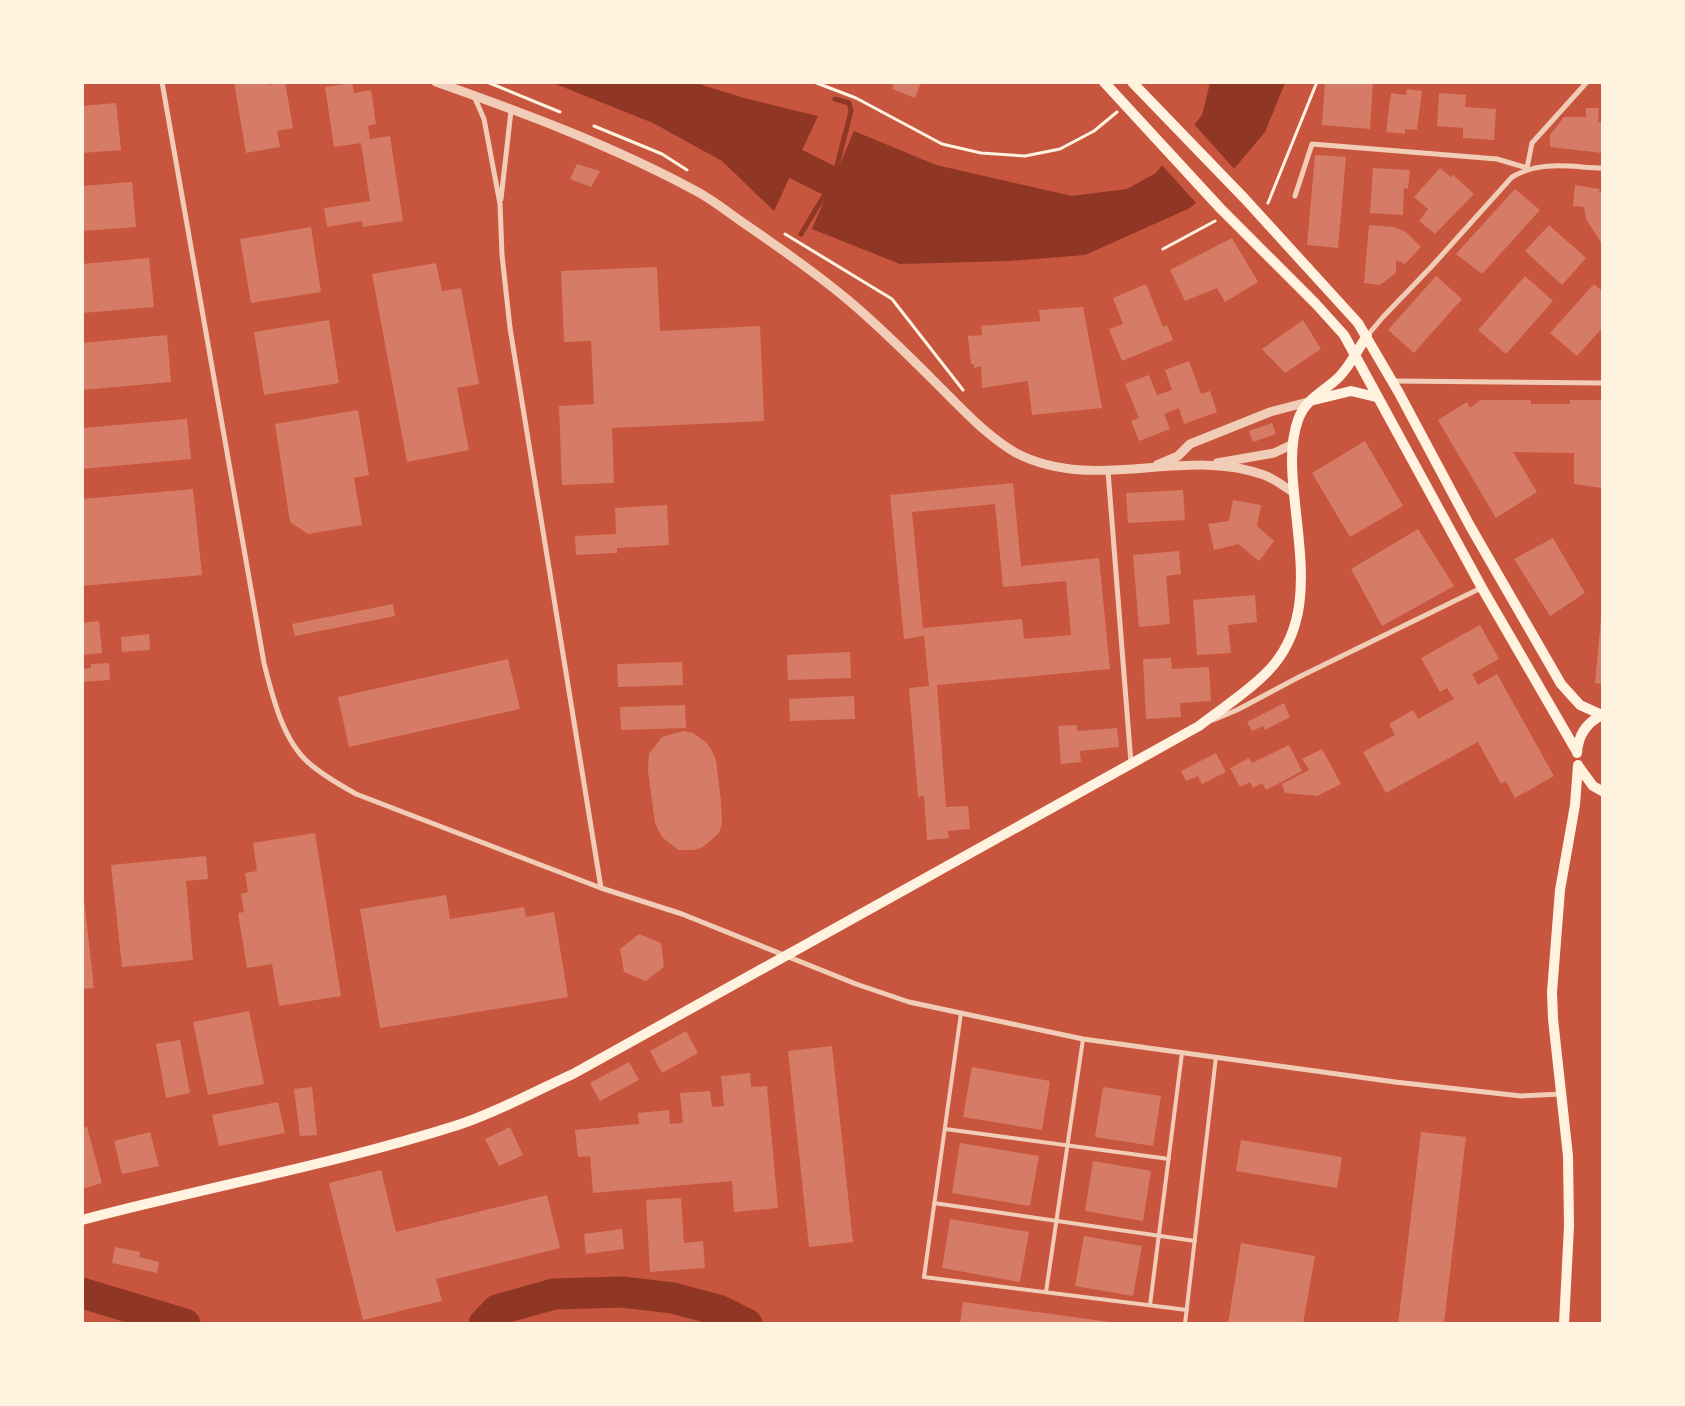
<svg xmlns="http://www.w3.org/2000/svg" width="1685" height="1406" viewBox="0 0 1685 1406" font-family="'Exo 2',sans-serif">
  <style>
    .water { fill: #8f3625 }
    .pier { fill: #c8553d }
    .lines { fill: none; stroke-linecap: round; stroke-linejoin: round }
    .stream { stroke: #8f3625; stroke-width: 5 }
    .river { stroke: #8f3625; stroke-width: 31 }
    .building { fill: #d67c66; fill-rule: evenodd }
    .path { stroke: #fff3e0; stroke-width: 3 }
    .service { stroke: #f1ccb7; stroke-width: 4 }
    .minor { stroke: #f1ccb7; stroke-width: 5 }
    .tertiary { stroke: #f1ccb7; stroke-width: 9 }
    .secondary { stroke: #fff3e0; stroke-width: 10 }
  </style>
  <rect width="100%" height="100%" fill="#c8553d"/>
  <path class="water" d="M553,83H696L744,98L818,116L774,211L722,161L653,123Z
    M1210,83H1285L1265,132L1233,170L1190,208L1085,255L1010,261L900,264L812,229L854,131L936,165L1072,196L1127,189L1156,173L1202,115Z"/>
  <path class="pier" d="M1194,124L1236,171L1198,205L1161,164Z"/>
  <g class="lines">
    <path class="stream" d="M801,234L833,181L851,111L849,103L835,99"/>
    <path class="river" d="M758,145L870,201
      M82,1293L185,1324
      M484,1324L497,1310L554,1294L622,1292L673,1298L721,1311L747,1324"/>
  </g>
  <path class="building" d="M234,82H269V85L285,82L293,128L277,131L280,147L246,153Z
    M894,82H921L915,98L892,89Z
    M1373,82L1370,129L1322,125L1325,83Z
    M352,83L354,93L371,90L376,124L368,126L370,139L390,136L403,221L363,227L362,221L327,227L324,208L370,201L361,143L334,147L325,87Z
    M1407,89L1422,91L1417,130L1405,129V134L1386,132L1391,93L1406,95Z
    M1439,93L1466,95L1465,107L1496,109L1494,140L1463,138V128L1437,126Z
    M116,103L121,150L82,153V106Z
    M1586,108H1599L1598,122H1602V153L1550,147V135L1564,117H1586Z
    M1315,155L1346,157L1338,248L1307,245Z
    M577,164L600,171L591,187L570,179Z
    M1373,168L1410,170L1408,189L1404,188L1403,215L1370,213Z
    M1440,168L1451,177L1453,175L1474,194L1435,234L1419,221L1428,209L1414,197Z
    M132,182L136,227L82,231V186Z
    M1575,185L1600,189L1599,192H1602V244L1586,219L1584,207L1573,206Z
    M1515,189L1540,210L1482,274L1456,254Z
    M1369,225L1394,227L1406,232L1421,247L1405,264L1396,260V273L1380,285L1364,283Z
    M1549,225L1586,258L1562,285L1525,251Z
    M311,227L321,292L251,303L240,239Z
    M1232,238L1258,282L1225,302L1217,288L1185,301L1170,270Z
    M149,258L154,307L82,313V264Z
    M436,263L442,291L461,288L479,384L457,388L469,450L407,462L372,274Z
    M657,267L660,331L760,326L764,421L612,428L614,483L562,485L559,406L594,404L591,341L564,342L561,271Z
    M1436,276L1462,299L1414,353L1388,330Z
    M1525,276L1553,301L1506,354L1478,330Z
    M1146,284L1163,327L1167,325L1173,340L1122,361L1109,329L1123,324L1113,298Z
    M1594,284L1602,291V328L1577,356L1550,333Z
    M1083,307L1102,408L1032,415L1028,381L982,388L981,366L974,368V364H971L968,336L982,335L981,326L1040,321L1039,310Z
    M329,320L339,383L264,395L254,332Z
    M1303,320L1321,349L1285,373L1262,349Z
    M167,335L171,382L82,390V343Z
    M1189,361L1201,394L1210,391L1217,412L1184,424L1179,408L1164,414L1170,429L1139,441L1131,421L1139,418L1125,384L1149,375L1157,395L1172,390L1165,370Z
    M1480,400H1531V404H1570V400H1602V488L1574,484V453L1513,452L1537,492L1496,518L1438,420L1467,402L1470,408Z
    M358,410L369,475L354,478L362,525L308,534L290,522L275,424Z
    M187,419L191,459L82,469V428Z
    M1272,423L1276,434L1253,442L1249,431Z
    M1365,441L1403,506L1350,537L1312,473Z
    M1013,483L1021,566L1099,558L1110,669L937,685L946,807L968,806L970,829L948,831L949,838L927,840L924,796L918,797L909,688L929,686L924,636L904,639L890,495ZM995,504L1003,587L1066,581L1071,635L1024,639L1022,619L923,628L912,512Z
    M193,489L202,575L82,586V499Z
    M1183,490L1185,520L1128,523L1126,493Z
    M1233,500L1261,505L1257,526L1274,541L1259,561L1238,544L1214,550L1208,524L1229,521Z
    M667,505L669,545L617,548V553L576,555L575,536L616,534L615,508Z
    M1418,529L1454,586L1382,626L1351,569Z
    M1553,538L1585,593L1550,616L1514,559Z
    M1179,551L1181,574L1166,576L1170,624L1139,627L1133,555Z
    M1255,595L1257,622L1228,625L1231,653L1197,655L1193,600Z
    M393,604L395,616L295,636L292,624Z
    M1601,618H1602V684L1595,683Z
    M99,621L102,653L82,655V623Z
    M1480,625L1499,659L1472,674L1478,685L1497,674L1554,776L1515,798L1506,781L1501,784L1478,742L1386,793L1363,752L1395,735L1389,724L1413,710L1418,719L1454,699L1447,688L1440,692L1421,658Z
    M149,634L150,650L122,652L121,637Z
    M850,652L851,678L788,680L787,655Z
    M1171,658L1172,669L1209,667L1211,701L1180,703L1181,717L1146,719L1143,659Z
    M508,659L520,709L349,747L338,697Z
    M682,662L683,685L618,687L617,664Z
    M109,663L110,680L82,682V669L91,668V664Z
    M854,696L855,719L790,721L789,699Z
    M1284,703L1290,717L1265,730L1263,726L1252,731L1247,722Z
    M685,705L686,728L621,730L620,707Z
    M1077,725V731L1117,728L1119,747L1080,751L1081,762L1061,764L1058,726Z
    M683,731L693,733L707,743L711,749L716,760L721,802L722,824L719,833L703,847L694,850H678L662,837L655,823L648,771L649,754L662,737Z
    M1289,745L1302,771L1266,790L1262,783L1253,788L1250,782L1240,787L1230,768L1249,758L1252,763Z
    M1322,749L1341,784L1317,796L1285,793L1282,784L1309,770L1302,759Z
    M1216,753L1226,772L1202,784L1198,776L1186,781L1181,771Z
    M315,833L341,996L279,1006L272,964L247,968L238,913L244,912L241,894L248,892L245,873L257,871L253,843Z
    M206,856L208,879L186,881L193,960L122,967L111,865Z
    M82,882L94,988L82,989Z
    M446,895L450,919L524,907L526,917L554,912L568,997L380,1028L360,909Z
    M639,934L661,943L664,967L646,981L624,972L620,949Z
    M249,1011L264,1084L208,1095L193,1022Z
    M686,1031L698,1053L662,1073L650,1051Z
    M180,1040L190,1093L166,1098L156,1044Z
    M832,1046L853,1242L809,1247L788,1051Z
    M629,1062L639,1080L600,1101L590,1083Z
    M972,1067L1050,1081L1042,1130L963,1117Z
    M750,1073L751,1087L767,1086L778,1208L734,1212L732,1181L593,1193L590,1156L578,1157L575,1130L639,1124L638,1113L669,1110L670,1124L683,1123L680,1093L710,1091L712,1107L724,1106L721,1076Z
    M312,1087L317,1135L300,1136L294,1089Z
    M1103,1087L1161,1096L1153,1146L1095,1137Z
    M278,1102L285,1133L219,1146L212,1115Z
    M87,1127L102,1183L82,1189V1128Z
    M510,1127L523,1155L499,1166L485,1139Z
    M150,1132L159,1166L122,1174L114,1141Z
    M1421,1132L1466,1137L1444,1324H1398Z
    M1241,1140L1342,1157L1337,1188L1236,1171Z
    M960,1143L1039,1156L1030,1206L952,1193Z
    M1093,1161L1151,1171L1143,1221L1085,1211Z
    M381,1170L396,1232L547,1195L560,1248L436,1279L442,1301L363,1320L329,1183Z
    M681,1198L684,1243L703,1241L705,1268L650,1272L646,1200Z
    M950,1219L1029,1232L1020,1282L942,1268Z
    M622,1229L624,1249L586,1254L584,1234Z
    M1084,1236L1142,1246L1133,1296L1075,1286Z
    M1241,1243L1315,1256L1303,1324H1228Z
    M115,1247L140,1252L139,1257L159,1262L157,1273L112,1263Z
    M963,1302L1110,1322V1324H960Z"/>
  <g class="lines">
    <path class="path" d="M487,82L560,112
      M814,82L856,98L942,144L981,153L1025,156L1060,149L1094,131L1117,112
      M594,126L662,154L687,170
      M1268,203L1317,82
      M785,234L892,299L963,390
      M1163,249L1215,221"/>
    <path class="service" d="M961,1013L924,1277L1187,1310
      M945,1129L1169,1159
      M934,1203L1195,1241
      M1046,1292L1083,1039
      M1150,1305L1182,1053
      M1185,1324L1216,1057"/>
    <path class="minor" d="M162,82L264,663C272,695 283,742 310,764C324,776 340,785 356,794L601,888L682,914L856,984L909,1002L1083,1039L1395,1082L1521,1096L1562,1094
      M474,96L484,119L500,204L502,255L510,328L601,888
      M1295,196L1312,144L1497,159L1527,168L1532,143L1587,82
      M501,199L511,111
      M1367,336L1383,317L1432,266L1512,177C1541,160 1570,167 1602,168
      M1393,381L1602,383
      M1108,471L1131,763
      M1213,720L1237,710L1299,677L1481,588"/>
    <path class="tertiary" d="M436,82C524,113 613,146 696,191C713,200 729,213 745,224C780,248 816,273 848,300C884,330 916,363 949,396C970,417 990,438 1016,453C1095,494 1184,446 1264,475C1275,479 1285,487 1294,493
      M1217,463L1274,453L1293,444
      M1157,465L1178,456L1190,444L1270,412L1308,402"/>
    <path class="secondary" d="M1104,82L1220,208L1316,304L1344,335L1482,588L1577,752
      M1132,82L1245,199L1358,323L1399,393L1470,526L1561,684L1580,705L1602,715
      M1314,400L1351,391L1376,397
      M1577,753C1578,735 1586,723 1602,715
      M1579,767L1593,786L1602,791
      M82,1220C207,1187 335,1164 458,1125C498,1112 535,1091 573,1074L1199,726C1220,710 1243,695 1262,677C1314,630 1301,564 1295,503C1292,476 1289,445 1298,420C1305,399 1325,391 1339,377C1350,366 1358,349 1367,336
      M1564,1324L1569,1226L1568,1156L1553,1019L1552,992L1560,890L1575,805L1578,765"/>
  </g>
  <rect width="1685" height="1406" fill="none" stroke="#fff3e0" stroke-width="168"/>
</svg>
